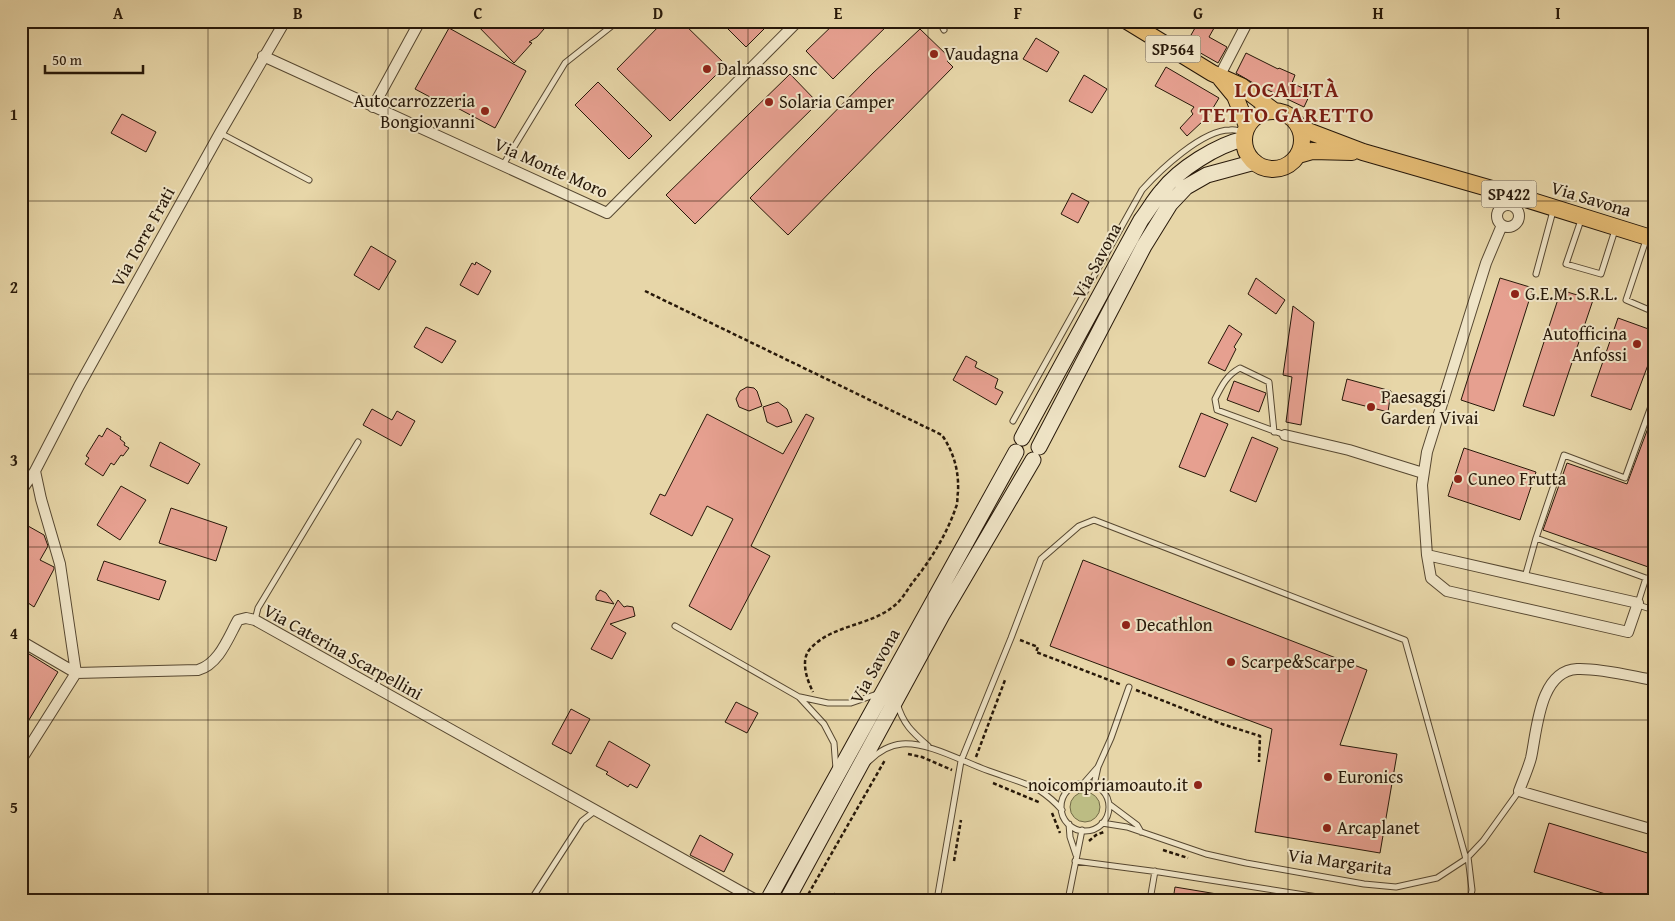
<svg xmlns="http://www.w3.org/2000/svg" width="1675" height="921" viewBox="0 0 1675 921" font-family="'Gentium Book Plus',serif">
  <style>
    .green { fill: #bcbc83; stroke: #726a46 }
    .building { fill: #e6a090; stroke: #271809 }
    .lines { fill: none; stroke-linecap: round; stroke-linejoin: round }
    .lane-casing { stroke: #574831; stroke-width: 7 }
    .street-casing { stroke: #574831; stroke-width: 12 }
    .secondary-casing { stroke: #271809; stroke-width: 17 }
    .primary-casing { stroke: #271809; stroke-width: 18 }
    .path { stroke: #271809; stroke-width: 2.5; stroke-dasharray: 4 2.5; stroke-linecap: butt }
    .lane { stroke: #efe4c6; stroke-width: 5 }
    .street { stroke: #efe4c6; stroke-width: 10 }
    .secondary { stroke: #efe4c6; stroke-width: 15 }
    .primary { stroke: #e4bb74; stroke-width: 16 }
    .grid { fill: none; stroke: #271809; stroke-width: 1; stroke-opacity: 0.55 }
    .poi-dot { fill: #8f2418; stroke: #efe4c6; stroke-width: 2 }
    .labels { text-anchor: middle; stroke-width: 4; stroke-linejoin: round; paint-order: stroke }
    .shield { fill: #efe4c6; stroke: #635542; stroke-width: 1 }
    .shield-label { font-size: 16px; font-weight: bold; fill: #271809 }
    .poi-label { font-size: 18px; fill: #271809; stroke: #efe4c6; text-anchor: start }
    .street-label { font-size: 18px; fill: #271809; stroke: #efe4c6 }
    .district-label { font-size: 22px; font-weight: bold; letter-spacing: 1px; fill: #7a1f14; stroke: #efe4c6 }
    .neatline { fill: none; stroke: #271809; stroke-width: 2 }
    .grid-label { font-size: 16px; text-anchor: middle; font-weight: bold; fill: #271809 }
  </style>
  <rect width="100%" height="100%" fill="#e7d6a8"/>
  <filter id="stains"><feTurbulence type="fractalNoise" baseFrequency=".004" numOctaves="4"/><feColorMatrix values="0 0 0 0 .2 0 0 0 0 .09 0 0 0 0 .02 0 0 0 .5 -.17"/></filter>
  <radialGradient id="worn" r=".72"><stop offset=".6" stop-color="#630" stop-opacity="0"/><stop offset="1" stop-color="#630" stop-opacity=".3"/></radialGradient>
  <path class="green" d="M1070 807a15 15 0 1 1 30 0a15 15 0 1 1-30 0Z"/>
  <path class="building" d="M473,21H551L537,37L529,42L532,43L514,63Z
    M664,21H681L726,65L670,121L617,69Z
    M720,21H772L746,47Z
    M837,21H892L833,79L806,51Z
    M1199,21H1218L1209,37L1227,47L1218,63L1197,51L1198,49L1189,44L1194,36L1191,35Z
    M449,28L526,71L495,128L446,102L445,105L415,89Z
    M920,29L950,58L947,61L953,67L788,235L750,198L873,73Z
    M1036,38L1059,52L1047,72L1023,59Z
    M1246,53L1278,69L1279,68L1295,75L1292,83L1311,92L1304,107L1255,84L1236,73Z
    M1166,67L1219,98L1204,123L1203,121L1187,136L1180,128L1193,114L1191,111L1194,107L1155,86Z
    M790,74L818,103L695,224L666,195Z
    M1084,75L1107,89L1092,113L1069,101Z
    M598,82L652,136L629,159L575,105Z
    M122,114L156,132L146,152L111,133Z
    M1072,193L1089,202L1078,223L1061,214Z
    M371,246L396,261L379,290L354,275Z
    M476,262L491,271L478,295L460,285L472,263L475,265Z
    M1256,278L1285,300L1276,314L1248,294Z
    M1500,278L1533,288L1494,411L1461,400Z
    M1561,290L1593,300L1554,416L1523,406Z
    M1293,306L1314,322L1301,425L1286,422L1292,377L1283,375Z
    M1618,318L1654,331V349L1631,410L1591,396Z
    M1229,325L1242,334L1234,347L1236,349L1225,371L1208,363Z
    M426,327L456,341L442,363L414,347Z
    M966,356L977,362L975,367L998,379L995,388L1003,392L996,405L953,380Z
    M1347,379L1391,391L1388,412L1342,400Z
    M1234,381L1266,393L1259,412L1227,400Z
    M747,387L754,388L757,391L762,406L749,411L739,407L736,399L740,391Z
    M778,402L787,409L792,422L777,427L767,422L763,407Z
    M372,409L392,420L397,411L415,421L401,446L363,425Z
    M1654,412V569L1543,530L1567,463L1627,484Z
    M1201,413L1228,424L1205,477L1179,467Z
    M707,414L783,454L806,414L814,418L751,546L770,556L731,630L689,606L733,519L707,506L692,536L650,514L660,494L665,496Z
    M107,428L121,437L120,439L125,443L124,445L129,448L123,456L121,455L114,465L111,463L103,476L85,464L89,458L86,456L99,435L102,437Z
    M1252,437L1278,448L1256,502L1230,491Z
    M160,442L200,464L188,484L150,466Z
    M1464,448L1536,472L1520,520L1448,496Z
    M121,486L146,500L120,540L97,525Z
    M171,508L227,527L216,561L159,543Z
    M21,522L44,535L48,546L40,560L54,567V569L34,607L21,598L26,590L21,588V583L28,570L21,566Z
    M1083,560L1367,670L1340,745L1397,754L1380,853L1255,832L1272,729L1050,646Z
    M104,561L166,581L159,600L97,580Z
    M600,590L606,593L614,604L596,600V596Z
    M618,600L624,607L627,606L633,607L635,616L610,624L626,633L612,659L591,649Z
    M21,649L58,672L21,733V684L26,677L21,674Z
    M736,702L758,713L747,733L725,722Z
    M571,709L590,719L571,754L552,744Z
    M609,741L650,765L637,788L630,784L628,787L606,774L608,772L596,766Z
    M1549,823L1654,855V900H1625L1534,872Z
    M700,835L733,854L724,872L690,855Z
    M1175,887L1217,894L1216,900H1173Z"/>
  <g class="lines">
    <g class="lane-casing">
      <path id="lane" d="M939,21L944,30
        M220,133L309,180
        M503,165L565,63L618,21
        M1581,220L1566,264L1601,274L1615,230
        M1646,240L1626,300L1654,312
        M1536,274L1553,211
        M1013,421L1142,190C1160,170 1202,130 1230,130C1235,129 1240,131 1245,133
        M1274,432L1269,382L1240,368C1227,375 1222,385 1215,399L1217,410L1285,435
        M1536,538L1654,581
        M1525,577L1536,538L1564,455L1625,478L1654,398
        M1638,603L1646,578
        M1638,605L1654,610
        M255,620L258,608L358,442
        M675,626L799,697L824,724L834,743L836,769
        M800,697L828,703H851L877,694
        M897,703C903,724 912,732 928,746
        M869,761C878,752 889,745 902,744C929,742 963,762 989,771C1005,777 1024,782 1039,790C1048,796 1055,802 1062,810
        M1084,783L1098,767
        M1061 807a24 24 0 1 1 48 0a24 24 0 1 1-48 0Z
        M1094,785L1098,767L1111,738L1129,687
        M1037,789L1071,788
        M1109,804L1137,825L1141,832
        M1102,823L1127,827L1206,854L1246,863L1364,884L1396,887L1437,878L1466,859L1483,841L1519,791
        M1069,824L1070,837L1076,855
        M1468,857L1472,890L1470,900
        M1075,861L1159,872L1337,900
        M531,900L582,821L596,810
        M937,900L961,761L1011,638L1041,559L1079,526L1094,520L1405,640L1466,859
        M1068,900L1082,830
        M1150,900L1155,871"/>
    </g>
    <g class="street-casing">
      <path id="street" d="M263,56L607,213L798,21
        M1219,77L1248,21
        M373,107L420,21
        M1497 216a11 11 0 1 1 22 0a11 11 0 1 1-22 0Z
        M1285,435L1349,450L1423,473
        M21,491L35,471L79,386L220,133L285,21
        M1427,555L1638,603L1628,632L1447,591L1431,578L1427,555L1422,485L1427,452L1486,263L1502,225
        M21,641L76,673
        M76,673L198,670C219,664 228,638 238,620L246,618L255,620L756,900
        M1654,680C1631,676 1600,668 1577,669C1539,671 1537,731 1531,758C1528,769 1523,780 1519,791L1654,830
        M21,760L76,673L60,564L41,499L35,471"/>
    </g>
    <g class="secondary-casing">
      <path id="secondary" d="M1022,438L1141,220C1148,211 1154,200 1162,191C1179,169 1217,145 1244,139
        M1039,447L1144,246L1170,204L1186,187L1207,175L1255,162
        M768,900L1016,452
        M787,900L942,615L1033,460"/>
    </g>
    <g class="primary-casing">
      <path id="primary" d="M1127,21L1212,73L1241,86L1274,111
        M1221,79L1235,96L1247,126
        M1244 140a29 29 0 1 1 58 0a29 29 0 1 1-58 0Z
        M1300,128L1363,152L1516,196L1654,239
        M1298,155L1312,151L1352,152"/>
    </g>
    <path class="path" d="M645,291L942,435C954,453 959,471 958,492C957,497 958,503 956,507C947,534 930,561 913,582C907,590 902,600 894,606C870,626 831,625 810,649C800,660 807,680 813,692
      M1020,640L1038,647L1036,652L1122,685
      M1136,690L1222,724L1260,736L1259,762
      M908,754L922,757L952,770
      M976,757L1005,680
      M993,783L1041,803
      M1052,813L1060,833
      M1089,841L1096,835L1104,832
      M1163,850L1188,858
      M954,861L961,820
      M834,894L866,900
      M805,900L885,760"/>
    <use href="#lane" class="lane"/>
    <use href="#street" class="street"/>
    <use href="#secondary" class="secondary"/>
    <use href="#primary" class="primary"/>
  </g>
  <path class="grid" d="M208,21V900M388,21V900M568,21V900M748,21V900M928,21V900M1108,21V900M1288,21V900M1468,21V900M21,201H1654M21,374H1654M21,547H1654M21,720H1654"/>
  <g class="poi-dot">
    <circle cx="934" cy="54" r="5"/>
    <circle cx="707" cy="69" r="5"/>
    <circle cx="769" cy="102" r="5"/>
    <circle cx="485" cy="111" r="5"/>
    <circle cx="1515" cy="294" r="5"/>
    <circle cx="1637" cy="344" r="5"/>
    <circle cx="1371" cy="407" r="5"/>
    <circle cx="1458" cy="479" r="5"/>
    <circle cx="1126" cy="625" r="5"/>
    <circle cx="1231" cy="662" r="5"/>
    <circle cx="1328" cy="777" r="5"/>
    <circle cx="1198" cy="785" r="5"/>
    <circle cx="1327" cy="828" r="5"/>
  </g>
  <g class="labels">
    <g class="shield">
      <rect x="1145.5" y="35.5" width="55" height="27" rx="4"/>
      <rect x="1481.5" y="180.5" width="55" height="27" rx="4"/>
    </g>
    <g class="shield-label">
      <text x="1173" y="55">SP564</text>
      <text x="1509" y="200">SP422</text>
    </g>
    <g class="poi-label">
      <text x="944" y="60">Vaudagna</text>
      <text x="717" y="75">Dalmasso snc</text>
      <text x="475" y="107" text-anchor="end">Autocarrozzeria<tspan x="475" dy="21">Bongiovanni</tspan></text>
      <text x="779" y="108">Solaria Camper</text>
      <text x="1525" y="300">G.E.M. S.R.L.</text>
      <text x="1627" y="340" text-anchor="end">Autofficina<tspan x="1627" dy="21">Anfossi</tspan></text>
      <text x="1381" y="403">Paesaggi<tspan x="1381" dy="21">Garden Vivai</tspan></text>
      <text x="1468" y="485">Cuneo Frutta</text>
      <text x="1136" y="631">Decathlon</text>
      <text x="1241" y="668">Scarpe&amp;Scarpe</text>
      <text x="1338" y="783">Euronics</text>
      <text x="1188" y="791" text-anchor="end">noicompriamoauto.it</text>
      <text x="1337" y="834">Arcaplanet</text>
    </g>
    <g class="street-label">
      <text transform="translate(551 168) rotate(24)" y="6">Via Monte Moro</text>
      <text transform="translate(1591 199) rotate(17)" y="6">Via Savona</text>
      <text transform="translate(143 237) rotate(-61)" y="6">Via Torre Frati</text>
      <text transform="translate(1097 261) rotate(-62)" y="6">Via Savona</text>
      <text transform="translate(343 652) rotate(29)" y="6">Via Caterina Scarpellini</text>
      <text transform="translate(875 666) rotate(-61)" y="6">Via Savona</text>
      <text transform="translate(1340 862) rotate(8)" y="6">Via Margarita</text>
    </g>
    <g class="district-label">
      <text x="1287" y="97">LOCALITÀ<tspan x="1287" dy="25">TETTO GARETTO</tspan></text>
    </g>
  </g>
  <rect width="1675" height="921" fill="none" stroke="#e7d6a8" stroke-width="55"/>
  <path d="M45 65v8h98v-8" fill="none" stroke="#271809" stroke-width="2.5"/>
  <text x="52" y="65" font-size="15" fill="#271809" stroke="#efe4c6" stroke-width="4" paint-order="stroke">50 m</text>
  <rect x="28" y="28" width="1620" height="866" class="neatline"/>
  <g class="grid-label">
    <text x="118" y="19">A</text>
    <text x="298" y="19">B</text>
    <text x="478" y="19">C</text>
    <text x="658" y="19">D</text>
    <text x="838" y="19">E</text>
    <text x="1018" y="19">F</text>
    <text x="1198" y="19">G</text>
    <text x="1378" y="19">H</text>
    <text x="1558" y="19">I</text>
    <text x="14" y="120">1</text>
    <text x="14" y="293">2</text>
    <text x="14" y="466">3</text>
    <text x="14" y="639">4</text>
    <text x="14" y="813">5</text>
  </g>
  <rect width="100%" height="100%" filter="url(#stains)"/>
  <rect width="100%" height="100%" fill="url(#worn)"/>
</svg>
